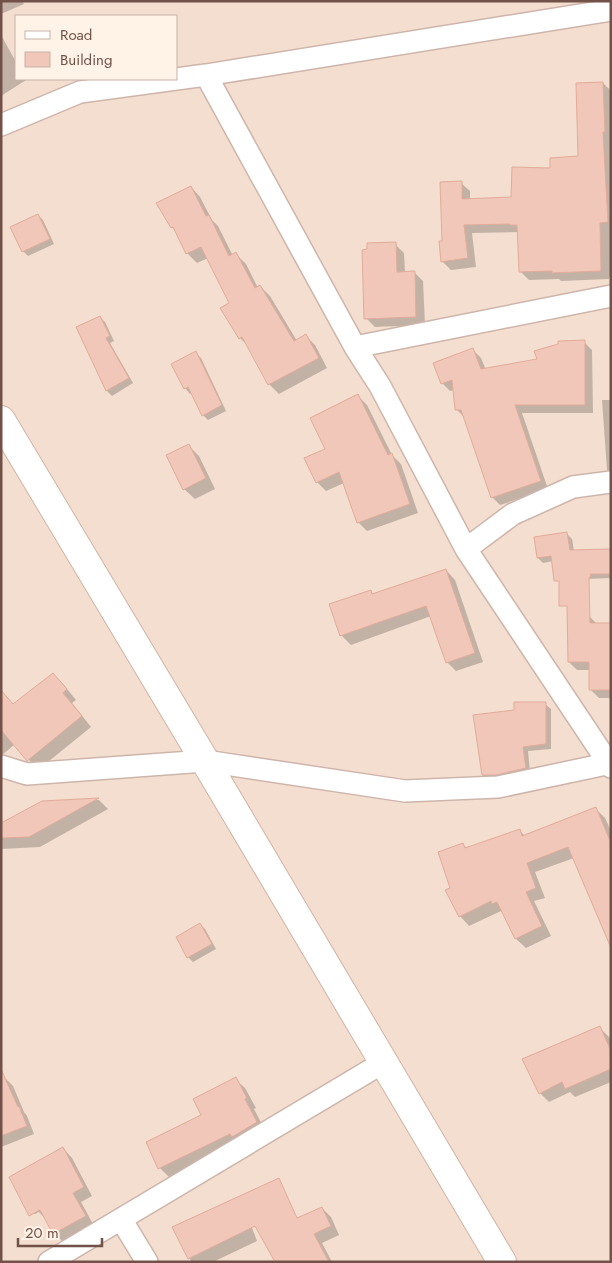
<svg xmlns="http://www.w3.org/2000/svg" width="612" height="1263" viewBox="0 0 612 1263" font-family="Jost,sans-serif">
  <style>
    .residential { fill: #f3decf; fill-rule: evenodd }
    .shadow { fill: #0003 }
    .building { fill: #f0c7b9; stroke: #e3ab9a }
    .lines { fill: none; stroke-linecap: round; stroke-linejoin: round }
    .minor-casing { stroke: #ceb5ab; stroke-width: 24 }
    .secondary-casing { stroke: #d1b4a8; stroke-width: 30 }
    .minor { stroke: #fff; stroke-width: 21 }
    .secondary { stroke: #fff; stroke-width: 28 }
  </style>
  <rect width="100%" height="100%" fill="#fcede1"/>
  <path class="residential" d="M1,1H611V1262H1ZM16,16H176V79H16Z"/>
  <path class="shadow" d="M1,1H22L24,4L1,14Z
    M1,35L16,62V79H26V80L1,96Z
    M603,83L611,91V276L609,277V279L561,281L559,279L529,280L521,272L519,232L472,233L476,267L451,270L442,261L444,242L461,183L470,191V200L512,198L551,169L580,158Z
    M191,187L200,197L212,220L218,226L233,256L236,254L246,264L258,288L260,286L270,296L297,341L306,336L315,345L327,368L279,394L269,384L249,347L240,338L230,304L208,258L197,263L187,253L177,232L172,227Z
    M38,215L43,220L54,244L28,256L23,251Z
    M395,244L404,253L405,273L414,272L423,281L425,325L375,327L366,318Z
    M100,317L105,322L114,341L110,343L133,383L112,396L107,391L78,328Z
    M584,342L592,350L593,413H522L548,489L500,505L492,497L465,418L457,410L454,390L450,391L442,383L473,350L481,358L486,370L539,360Z
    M196,353L201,358L226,411L208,420L203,415L192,393L190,394L185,388Z
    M358,396L367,405L392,455L401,464L418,513L367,531L358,522L344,483L326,491L317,482L326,449Z
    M602,400H611V473L607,470Z
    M188,445L199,456L215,489L195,499L184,489Z
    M567,534L572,539L574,551L611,550V578L559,580L553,561L543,563L538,558Z
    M446,570L455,580L483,662L456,671L447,662L431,616L351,645L342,636L331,605L371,592L374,595Z
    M589,616L597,624H611V698H599L591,690V670H577L569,662Z
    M53,675L63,684L76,700L72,703L91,727L38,770L15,744L1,756V692L14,705Z
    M545,704L551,709V749L528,751L530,773L488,780L483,775L515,711Z
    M99,800L108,809L40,847L1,849V824L42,802Z
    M596,809L605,818L611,831V918L574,858L535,872L545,898L534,901L551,936L526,948L516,939L504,912L503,913L501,911L469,926L460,916L451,888L463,845L467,848L520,831L525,836Z
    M200,924L205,929L216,949L193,962L188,957Z
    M600,1028L609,1037L611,1041V1082L575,1097L570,1092L549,1102L540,1093Z
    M5,1078L13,1086L24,1112L27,1116L34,1134L1,1147V1079Z
    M235,1079L245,1088L256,1108L254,1109L266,1132L240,1143L169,1177L160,1168L203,1116Z
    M63,1148L72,1158L92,1196L81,1202L94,1226L64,1243L54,1233L47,1221L39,1212L35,1214L25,1205Z
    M322,1208L331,1217L339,1235L322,1243L332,1262H300Z
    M245,1209L257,1241L213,1262H192L189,1258Z"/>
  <path class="building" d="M603,82L605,132H603L608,222L600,223L601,271L552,273V271L519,272L517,225H510V224L464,225L468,258L441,262L439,241H442L440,182L462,181V199L511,197L512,167L550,168V158L578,156L576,83Z
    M191,186L206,216L209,215L229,256L236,252L255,288L260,285L294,341L306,334L319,358L268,385L242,337L239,339L220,308L229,303L201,247L186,254L173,227L171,228L156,203Z
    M38,214L50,239L22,252L10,227Z
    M396,242L397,272L415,271L416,317L364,319L362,250L367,249V243Z
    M100,316L110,336L106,338L129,378L106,391L76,327Z
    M585,340V405H515L541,481L491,498L461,410H455L452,380L441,384L433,363L473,348L481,369L537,359L534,351L558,344V341Z
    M196,351L222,405L202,416L188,387L184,389L171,364Z
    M358,394L388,455L392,453L410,504L357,523L339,472L316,483L304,458L325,449L310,418Z
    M189,444L206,478L183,490L166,455Z
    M567,532L570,550L611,549V574H590L591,577H589L590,623H611V690H589V662H568L567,606H559V581H554L551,556L537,558L534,537Z
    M446,569L475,653L446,663L426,606L340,636L329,604L371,590L372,594Z
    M53,673L67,689L63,693L82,716L27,761L1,730V690L13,704Z
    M514,702H546V744L523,747L526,768L496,775H482L473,715L514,710Z
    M99,798L29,837L1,838V823L42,801Z
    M596,807L611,843V948L568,847L527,863L536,888L526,892L542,926L515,939L497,902L492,904L491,901L459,917L445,890L450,888L438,852L463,843L465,848L520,829L522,836Z
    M200,923L212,944L187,958L176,937Z
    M600,1026L611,1051V1069L565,1089L562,1082L539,1094L522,1059Z
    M1,1069L18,1107L19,1106L27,1126L1,1136Z
    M236,1077L247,1098L245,1099L257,1122L232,1137L230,1134L158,1169L146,1142L201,1115L193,1099Z
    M63,1147L84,1187L73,1193L86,1216L53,1234L40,1210L29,1216L9,1177Z
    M279,1178L297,1218L322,1207L331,1226L314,1234L329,1262H275L255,1226L188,1259L172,1227Z"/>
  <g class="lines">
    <g class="minor-casing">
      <path id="minor" d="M611,10L206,75L355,347L380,386L466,549L611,767
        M1,125L80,92L206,75
        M355,347L611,296
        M466,549L513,514L573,487L611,482
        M1,766L27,774L205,761L405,791L498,787L611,763
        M121,1219L147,1262
        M49,1262L384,1062"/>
    </g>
    <g class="secondary-casing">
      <path id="secondary" d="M1,420L205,761L502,1262"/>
    </g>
    <use href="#minor" class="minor"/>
    <use href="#secondary" class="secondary"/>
  </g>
  <rect width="612" height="1263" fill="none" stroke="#725148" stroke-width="5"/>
  <rect x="15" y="15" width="162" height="65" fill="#fff2e6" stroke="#c7b2a7"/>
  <rect x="25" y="31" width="25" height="8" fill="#ffffff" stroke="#c7b2a7"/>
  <text x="60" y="40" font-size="15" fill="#725148">Road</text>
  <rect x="25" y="52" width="25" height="15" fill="#f0c7b9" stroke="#c7b2a7"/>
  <text x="60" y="65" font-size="15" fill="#725148">Building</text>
  <path d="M18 1238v8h84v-8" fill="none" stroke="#725148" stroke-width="2.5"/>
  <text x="25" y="1238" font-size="15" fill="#725148" stroke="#fff2e6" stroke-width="4" paint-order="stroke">20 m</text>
</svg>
